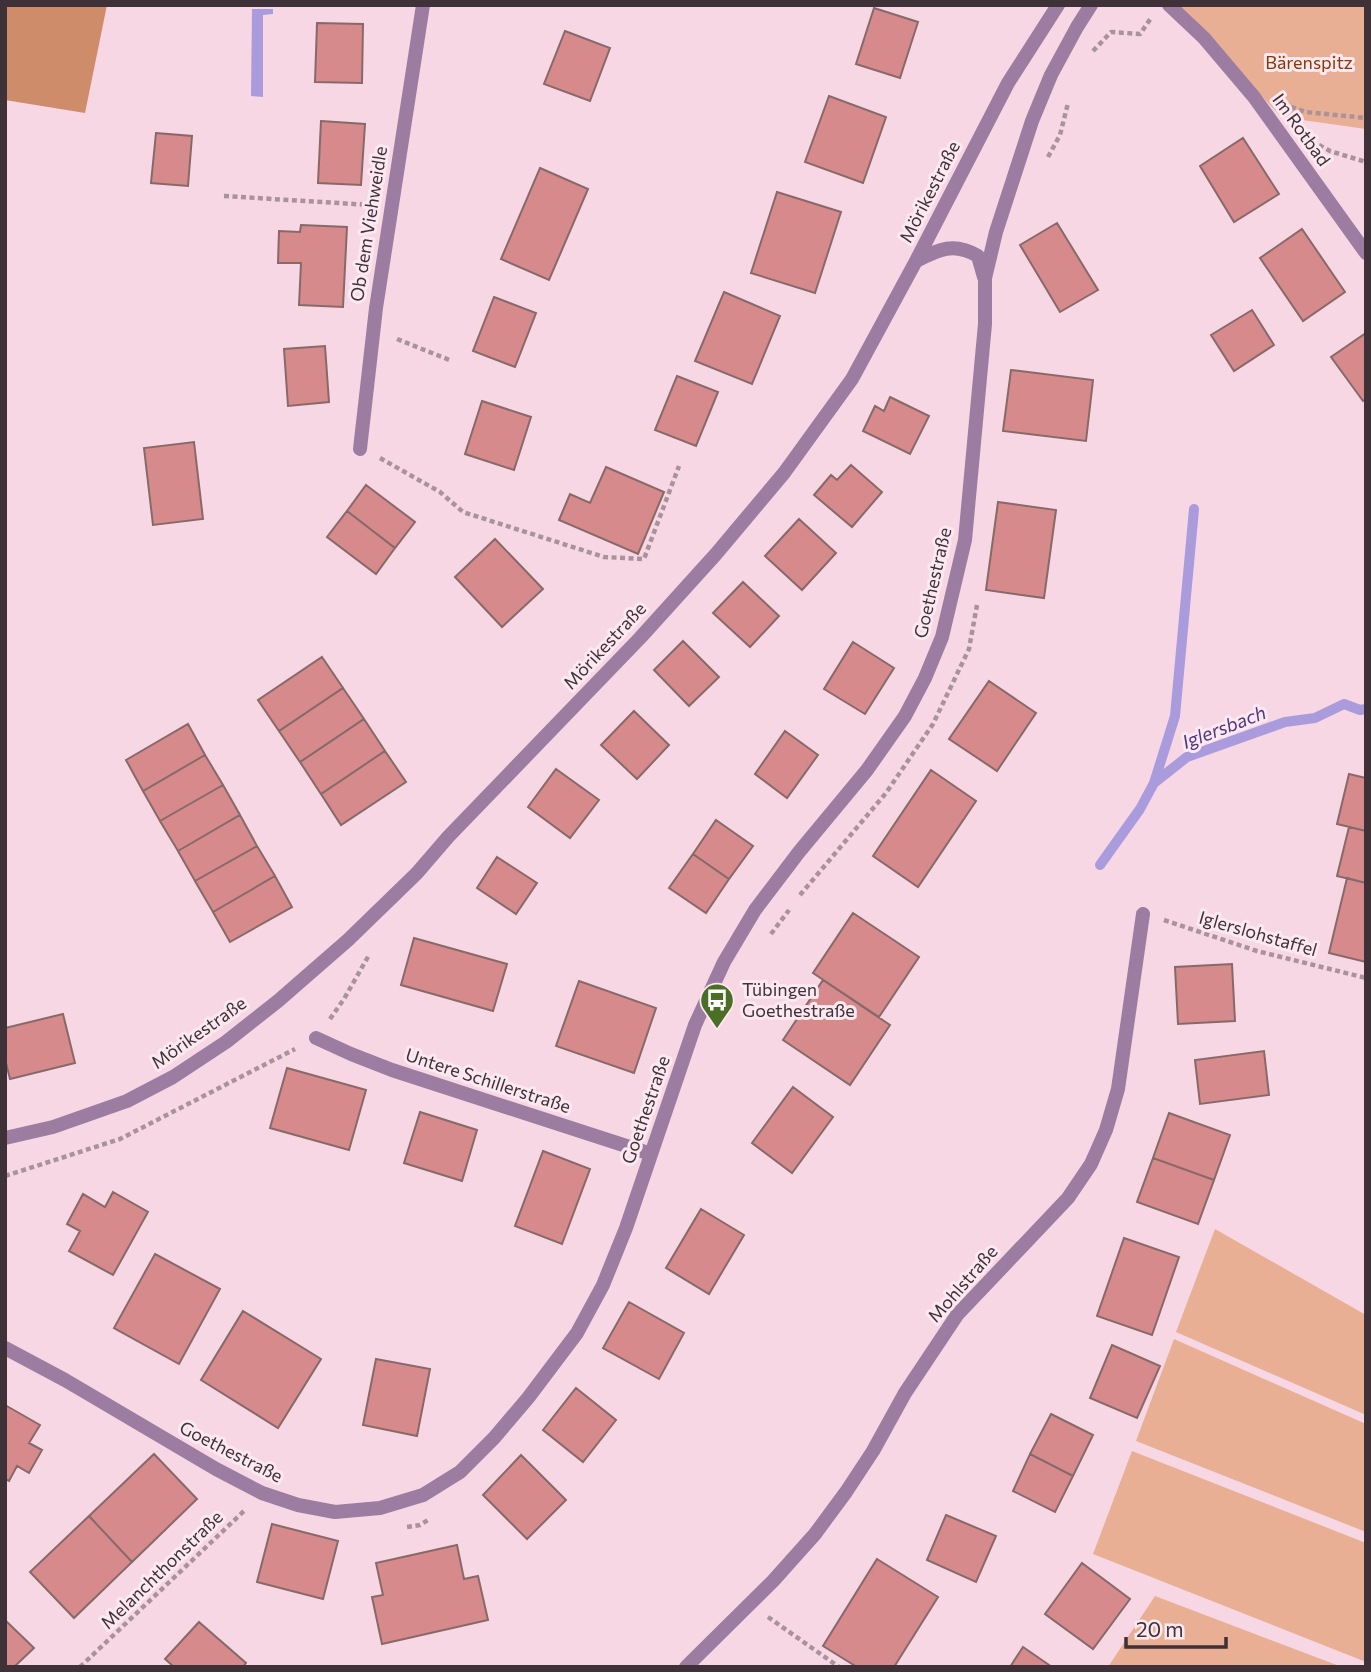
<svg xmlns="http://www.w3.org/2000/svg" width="1371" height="1672" viewBox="0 0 1371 1672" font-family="Commissioner,sans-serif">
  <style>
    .green { fill: #e8af94 }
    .forest { fill: #ce8c6b }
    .water { fill: #a99bdc }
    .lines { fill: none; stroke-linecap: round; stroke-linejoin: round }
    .stream { stroke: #a99bdc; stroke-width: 10 }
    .building { fill: #d68a8c; stroke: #886969; stroke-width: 2 }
    .path { stroke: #aa929c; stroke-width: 4.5; stroke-dasharray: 5 3.5; stroke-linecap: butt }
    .street { stroke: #9d7ca2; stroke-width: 14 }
    .labels { text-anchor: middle; stroke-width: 6; stroke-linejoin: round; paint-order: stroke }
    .park-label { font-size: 18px; fill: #893902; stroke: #fce8f0 }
    .street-label { font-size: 18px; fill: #3e3137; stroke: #fce8f0 }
    .poi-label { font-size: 18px; fill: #3e3137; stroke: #fce8f0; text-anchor: start }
    .water-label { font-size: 19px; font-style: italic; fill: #4e3884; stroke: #fce8f0 }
  </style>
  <rect width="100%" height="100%" fill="#f7d7e4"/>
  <path class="green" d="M1166,5H1366V129L1281,117L1209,38Z
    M1215,1229L1366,1315V1415L1176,1332Z
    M1174,1339L1366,1424V1532L1136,1441Z
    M1132,1451L1366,1543V1662L1093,1554Z
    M1155,1596L1342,1667H1108Z"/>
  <path class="forest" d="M5,5H107L85,113L5,100Z"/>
  <path class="water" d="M252,9H273V14L263,15V97L251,96Z"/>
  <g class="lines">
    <path class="stream" d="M1154,783L1175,716L1194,509
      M1100,865L1140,809L1154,783L1187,757L1285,722L1315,718L1344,704L1360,710L1366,709"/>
  </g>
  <path class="building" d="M874,8L918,22L900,78L856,64Z
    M317,23L363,24L362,83L315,82Z
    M565,31L610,48L590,101L544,84Z
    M829,96L886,117L863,183L805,162Z
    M321,121L365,124L361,185L318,183Z
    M156,133L192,136L188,186L151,183Z
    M1243,138L1279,194L1234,222L1200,166Z
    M540,168L588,189L549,280L501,259Z
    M777,192L841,212L815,293L751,273Z
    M1057,223L1098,290L1060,312L1020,245Z
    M301,225L347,227L343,307L299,305L301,263H278L279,231L300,232Z
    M1302,229L1345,292L1303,321L1260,258Z
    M724,292L780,316L752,384L695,361Z
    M494,297L536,313L515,367L473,351Z
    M1252,310L1274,345L1234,371L1211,335Z
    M1366,333V399L1363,401L1331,357Z
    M325,346L329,402L288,406L284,349Z
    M1011,370L1093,380L1086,441L1003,431Z
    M677,376L718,392L696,446L655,430Z
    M890,397L929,416L910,454L863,431L875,406L884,411Z
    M482,401L531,417L514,470L465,454Z
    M194,442L203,519L153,525L144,448Z
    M851,465L882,492L852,527L814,495L831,475L837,480Z
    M606,467L664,492L638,554L559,520L570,494L590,503Z
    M366,485L415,522L395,548L347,511Z
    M998,502L1056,510L1044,598L986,590Z
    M347,511L395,548L376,574L327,537Z
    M799,519L836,553L802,590L765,556Z
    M495,539L543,589L502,627L455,577Z
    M743,582L779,616L750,647L713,613Z
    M683,641L719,677L689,706L654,670Z
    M853,642L894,668L865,714L824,689Z
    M322,657L343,688L279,731L258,700Z
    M989,681L1036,713L997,771L949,739Z
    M343,688L364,719L300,762L279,731Z
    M634,711L669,745L637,779L601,745Z
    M364,719L385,751L321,794L300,762Z
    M188,724L205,755L143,791L126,760Z
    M785,731L818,755L787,798L755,774Z
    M385,751L406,782L341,825L321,794Z
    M205,755L223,785L160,821L143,791Z
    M556,769L599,800L570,838L528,807Z
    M931,770L976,801L918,887L873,856Z
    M1349,774L1366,778V831L1337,824Z
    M223,785L240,815L178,851L160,821Z
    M240,815L257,846L195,881L178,851Z
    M716,820L753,846L729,879L693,854Z
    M1349,827L1366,831V883L1337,876Z
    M257,846L275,876L213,912L195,881Z
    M693,854L729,879L706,913L669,888Z
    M497,857L537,883L516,914L477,888Z
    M275,876L292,907L230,942L213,912Z
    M1347,878L1366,883V962L1329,953Z
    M853,913L919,957L879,1017L813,973Z
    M414,938L507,964L493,1011L401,985Z
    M1232,964L1235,1021L1178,1024L1175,967Z
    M823,980L890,1025L850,1085L783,1040Z
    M579,981L656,1008L634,1073L556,1046Z
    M63,1014L75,1063L10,1079L5,1059V1028Z
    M1264,1051L1269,1095L1200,1104L1195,1060Z
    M287,1068L366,1090L349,1150L270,1128Z
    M793,1087L833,1117L792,1173L752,1143Z
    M420,1112L477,1130L462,1181L404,1163Z
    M1169,1113L1230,1135L1214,1180L1153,1158Z
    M543,1151L590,1169L562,1244L515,1226Z
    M1153,1158L1214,1180L1198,1224L1137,1202Z
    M113,1192L148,1212L113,1275L69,1251L80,1231L67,1224L83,1194L105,1207Z
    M701,1209L744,1235L709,1294L666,1268Z
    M1124,1238L1179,1257L1152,1335L1097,1316Z
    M155,1254L220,1289L179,1364L114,1328Z
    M629,1302L684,1333L659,1379L603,1348Z
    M243,1311L321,1359L278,1428L201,1380Z
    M1112,1345L1160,1366L1137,1418L1090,1398Z
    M376,1359L430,1369L417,1436L363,1425Z
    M576,1388L616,1420L583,1462L543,1430Z
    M5,1405L40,1425L29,1443L42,1450L29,1473L17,1466L9,1481L5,1479Z
    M1051,1414L1093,1435L1073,1476L1030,1454Z
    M154,1454L197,1499L132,1562L89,1516Z
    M1030,1454L1073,1476L1055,1512L1013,1491Z
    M521,1455L566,1500L527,1539L483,1495Z
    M946,1515L996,1536L976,1582L927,1560Z
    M89,1516L132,1562L74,1618L30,1572Z
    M272,1524L338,1541L323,1599L257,1582Z
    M457,1545L464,1579L478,1576L488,1620L382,1644L372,1597L383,1595L376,1563Z
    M877,1559L938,1597L894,1667H857L823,1646Z
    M1082,1563L1130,1599L1093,1649L1045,1614Z
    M5,1620L34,1648L14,1667H5Z
    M199,1622L246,1663L243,1667H174L165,1659Z
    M1023,1647L1052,1667H1010Z"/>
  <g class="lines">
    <path class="path" d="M1093,51L1111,32L1140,34L1151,18
      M1291,107L1306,112L1366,118
      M1319,145L1330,151L1366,162
      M1048,157L1060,135L1068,103
      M224,196L370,205
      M397,339L452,361
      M380,458L440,492L463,512L604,557L644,559L679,466
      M800,895L886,793L933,724L969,649L977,605
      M1164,920L1257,951L1366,978
      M771,934L789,910
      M330,1019L344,999L369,955
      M5,1176L120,1139L295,1049
      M407,1527L420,1525L428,1520
      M768,1617L839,1667
      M80,1667L244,1511"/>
    <path class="street" d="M1169,5L1204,38L1254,97L1366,253
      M916,261C939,249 954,242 978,256L984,277
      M360,449L376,308L423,5
      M316,1038L351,1054L392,1070L651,1154
      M5,1138L53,1127L127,1101L173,1077L226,1042L278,1001L348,940L417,873L448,837L640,638L716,554L784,473L852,379L916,261L1008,83L1058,5
      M5,1348L65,1380L216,1469L262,1493L298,1505L335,1512L380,1508L423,1495L460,1472L494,1438L528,1398L577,1333L603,1285L626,1228L695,1025L724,962L755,910L799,852L867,770L905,716L925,678L942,637L965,540L985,324V278L996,232L1032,121L1051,75L1077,27L1091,5
      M686,1667L773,1581L815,1534L846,1492L873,1451L905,1393L957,1315L1068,1198L1091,1164L1106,1130L1118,1089L1143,914"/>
  </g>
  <defs>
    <g id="bus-pin" transform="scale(1.75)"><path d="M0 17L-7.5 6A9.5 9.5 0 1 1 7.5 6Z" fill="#4a6e26" stroke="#fce8f0"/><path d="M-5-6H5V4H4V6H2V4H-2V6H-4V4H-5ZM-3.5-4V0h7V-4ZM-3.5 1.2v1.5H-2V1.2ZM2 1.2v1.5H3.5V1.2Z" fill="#fff"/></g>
  </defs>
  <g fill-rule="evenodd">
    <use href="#bus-pin" x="717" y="1000"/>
  </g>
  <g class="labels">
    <g class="park-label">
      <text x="1309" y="69">Bärenspitz</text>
    </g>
    <g class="street-label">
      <text transform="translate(1301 130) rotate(54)" y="6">Im Rotbad</text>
      <text transform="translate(930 192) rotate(-63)" y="6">Mörikestraße</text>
      <text transform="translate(369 224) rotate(-81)" y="6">Ob dem Viehweidle</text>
      <text transform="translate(933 583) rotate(-77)" y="6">Goethestraße</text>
      <text transform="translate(605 646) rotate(-47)" y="6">Mörikestraße</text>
      <text transform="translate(1258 934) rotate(16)" y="6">Iglerslohstaffel</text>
      <text transform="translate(199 1033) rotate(-35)" y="6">Mörikestraße</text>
      <text transform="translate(488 1081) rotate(18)" y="6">Untere Schillerstraße</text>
      <text transform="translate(646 1110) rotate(-71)" y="6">Goethestraße</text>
      <text transform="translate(963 1284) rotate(-49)" y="6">Mohlstraße</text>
      <text transform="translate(231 1452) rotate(27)" y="6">Goethestraße</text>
      <text transform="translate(162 1570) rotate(-44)" y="6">Melanchthonstraße</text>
    </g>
    <g class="poi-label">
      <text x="742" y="996">Tübingen<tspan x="742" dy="21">Goethestraße</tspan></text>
    </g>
    <g class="water-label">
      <text transform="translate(1224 727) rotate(-21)" y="7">Iglersbach</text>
    </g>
  </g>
  <rect width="1371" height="1672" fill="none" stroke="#3e3137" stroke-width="14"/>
  <path d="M1126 1637v10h100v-10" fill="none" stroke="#3e3137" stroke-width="3.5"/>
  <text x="1136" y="1637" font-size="21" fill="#3e3137" stroke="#fce8f0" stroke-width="5" paint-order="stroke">20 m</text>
</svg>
